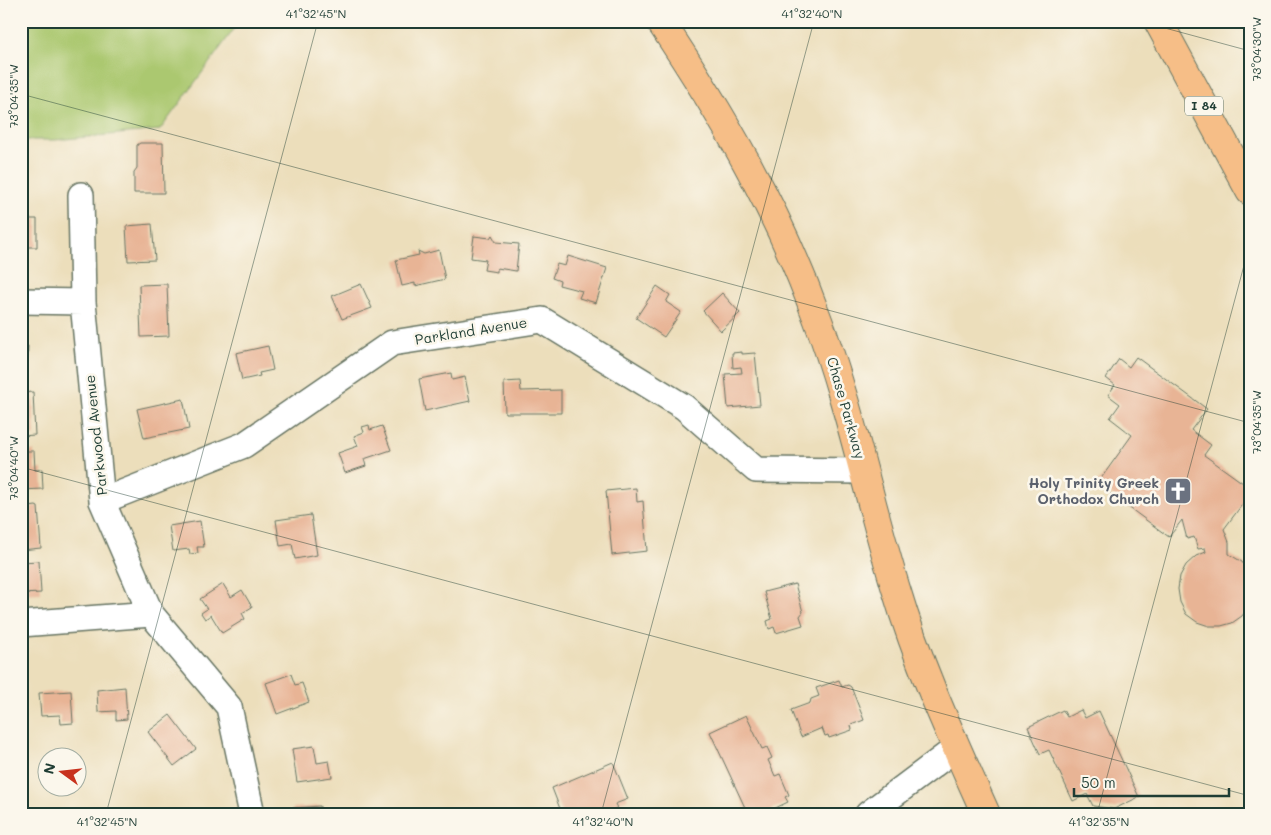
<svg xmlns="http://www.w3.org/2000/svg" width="1271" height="835" viewBox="0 0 1271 835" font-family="Mali,sans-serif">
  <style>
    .green { fill: #abc86f; stroke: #658252 }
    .building { fill: #e8b495 }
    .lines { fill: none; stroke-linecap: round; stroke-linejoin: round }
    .minor-casing { stroke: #677563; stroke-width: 28 }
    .major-casing { stroke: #677563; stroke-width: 30 }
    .highway-casing { stroke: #677563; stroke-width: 30 }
    .minor { stroke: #fff; stroke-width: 25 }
    .major { stroke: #f6be87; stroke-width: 28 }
    .highway { stroke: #f6be87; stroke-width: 28 }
    .ticks { fill: none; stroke: #1f3d34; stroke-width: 1; stroke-opacity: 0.45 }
    .labels { text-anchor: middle; stroke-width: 5; stroke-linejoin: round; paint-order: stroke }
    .shield { fill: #fbf7ec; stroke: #61756b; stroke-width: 1 }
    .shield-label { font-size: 12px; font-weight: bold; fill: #1f3d34 }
    .street-label { font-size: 14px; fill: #1f3d34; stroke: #fbf7ec }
    .worship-label { font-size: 14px; font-weight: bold; fill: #5b616d; stroke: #fbf7ec; text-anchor: end }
    .neatline { fill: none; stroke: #1f3d34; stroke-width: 2 }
    .ticks-label { font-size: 12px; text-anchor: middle; fill: #1f3d34 }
  </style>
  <rect width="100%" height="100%" fill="#fbf7ec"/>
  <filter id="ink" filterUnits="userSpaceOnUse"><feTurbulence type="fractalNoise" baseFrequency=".02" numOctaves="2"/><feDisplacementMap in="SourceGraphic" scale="10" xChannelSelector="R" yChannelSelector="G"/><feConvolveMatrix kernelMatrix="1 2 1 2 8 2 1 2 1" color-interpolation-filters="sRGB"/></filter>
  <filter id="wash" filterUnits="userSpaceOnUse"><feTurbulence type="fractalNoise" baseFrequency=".0096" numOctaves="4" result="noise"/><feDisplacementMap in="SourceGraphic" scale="20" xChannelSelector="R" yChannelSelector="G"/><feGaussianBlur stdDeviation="1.12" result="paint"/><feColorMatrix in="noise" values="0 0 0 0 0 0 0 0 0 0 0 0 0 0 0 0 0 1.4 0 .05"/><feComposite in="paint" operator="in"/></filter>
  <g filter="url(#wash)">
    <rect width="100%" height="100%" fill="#ecdebb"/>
    <path class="green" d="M21,21H240L160,130L55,140H21Z"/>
    <g id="blocks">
      <path class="building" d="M140,143H163L164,193H134V172L137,168V145Z
        M21,219H37V247H21Z
        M152,224L155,260L128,261L126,226Z
        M492,235L496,242L519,244L516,271L497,268V272L484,270L486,260L471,258L474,236L490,238Z
        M439,250L445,279L415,286V283L402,286L396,260L419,255L418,251L424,254Z
        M568,256L607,268L596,303L579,298L582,291L559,285L560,281L552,278L557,264L565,266Z
        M167,284L169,336L141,337L139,285Z
        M361,284L372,308L342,319L332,296Z
        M657,286L670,295L666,302L681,312L664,337L636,318Z
        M722,293L740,313L721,331L703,311Z
        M21,346H28L27,378H21Z
        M268,346L273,370L259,373L260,376L242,380L236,353Z
        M742,352V354L755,353L760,405L728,408L725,374L742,373L741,367L733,368L732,353Z
        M1136,357L1207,409L1191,430L1211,445L1204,455L1250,488V494L1224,529L1229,542V554L1242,562L1250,574L1249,606L1242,616L1232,623L1221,626H1209L1197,622L1186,614L1180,602L1178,589L1180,576L1186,565L1196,556L1206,552L1205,548L1198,549L1194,537L1187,539L1182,520L1169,537L1097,484L1132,435L1110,418L1120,404L1108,395L1115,385L1106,378L1119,359L1129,367Z
        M451,373L452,380L465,377L470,401L425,411L419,379Z
        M520,381L521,391L561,390V413H505L504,382Z
        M33,392L35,435L21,436V393Z
        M183,399L189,429L144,438L137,409Z
        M369,425L370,430L382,426L391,450L364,459L366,466L345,473L338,453L358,446L354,436L364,432L362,427Z
        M21,451H34L35,470L42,469L43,489L21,490Z
        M636,488L637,502L643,501L647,551L612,555L606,491Z
        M36,506L38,507L41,548L21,550V508Z
        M311,515L317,555L295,559L292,544L280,546L276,520Z
        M200,521L204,547H197L198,553L190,554L189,549L173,551L169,526Z
        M39,561L41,593L21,594V562Z
        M223,584L231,597L242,590L252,607L242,613L245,619L222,633L211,615L205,619L201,613L207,609L200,599Z
        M795,584L803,612L800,616L803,625L776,633L774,627L769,629L767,621L772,619L764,592Z
        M291,674L295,685L302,683L309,702L277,714L266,683Z
        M839,680L842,687L848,685L851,687L864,720L851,725L852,730L829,738L828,735L825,736L822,728L801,737L791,710L810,703L811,699L819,696L816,688Z
        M125,687L127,719L116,720V711L98,712L97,690Z
        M71,691L73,723L61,724L60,715L41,716L39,693Z
        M1063,710L1067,717L1081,710L1085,718L1099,711L1139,797L1114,809L1093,806L1087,794L1073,801L1049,750L1040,754L1028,727Z
        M170,715L196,749L174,766L148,732Z
        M746,715L762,749L767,747L772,758L768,760L775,776L780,774L789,795L785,797L788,802L763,814H748L710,732Z
        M314,746L317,763L329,761L332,777L297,782L292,749Z
        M613,762L628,799L615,804L617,808L603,814H562L552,788Z
        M320,806V814H294L293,808Z
        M173,811V814H139V812Z"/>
    </g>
  </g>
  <g filter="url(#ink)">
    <use href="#blocks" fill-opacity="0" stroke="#677563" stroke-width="1"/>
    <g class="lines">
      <g class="minor-casing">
        <path id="minor" d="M81,195L83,302L102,501L151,614L229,707L252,814
          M21,301L83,302
          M102,501L244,445L392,343L542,320L684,407L756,470L864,471
          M21,624L151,614
          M868,814L956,748"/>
      </g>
      <g class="major-casing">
        <path id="major" d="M660,21C722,114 778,210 816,315C850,404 868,498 896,589C919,667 953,740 986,814"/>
      </g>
      <g class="highway-casing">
        <path id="highway" d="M1158,21L1250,191"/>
      </g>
      <use href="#minor" class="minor"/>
      <use href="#major" class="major"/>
      <use href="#highway" class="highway"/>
    </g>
  </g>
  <path class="ticks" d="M1139,21L1250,51M21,94L1250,423M21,467L1250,796M106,814L318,21M601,814L814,21M1097,814L1250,243"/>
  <defs>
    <g id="church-square" transform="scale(1.4375)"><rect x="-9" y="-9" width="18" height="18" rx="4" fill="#6b7280" stroke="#fbf7ec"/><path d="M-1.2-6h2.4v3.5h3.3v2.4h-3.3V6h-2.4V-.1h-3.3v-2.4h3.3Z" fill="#fff"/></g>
  </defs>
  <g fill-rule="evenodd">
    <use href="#church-square" x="1178" y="491"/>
  </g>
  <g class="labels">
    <rect class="shield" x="1185" y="96.5" width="38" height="19" rx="4"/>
    <g class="shield-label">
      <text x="1204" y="110">I 84</text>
    </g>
    <g class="street-label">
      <text transform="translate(471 331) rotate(-9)" y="5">Parkland Avenue</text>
      <text transform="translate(846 408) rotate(74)" y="5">Chase Parkway</text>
      <text transform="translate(96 435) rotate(-96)" y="5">Parkwood Avenue</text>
    </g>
    <g class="worship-label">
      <text x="1159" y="488">Holy Trinity Greek<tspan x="1159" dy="16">Orthodox Church</tspan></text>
    </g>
  </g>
  <rect width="1271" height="835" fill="none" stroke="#fbf7ec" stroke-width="55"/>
  <g transform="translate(62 772) rotate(285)"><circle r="24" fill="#fbf7ec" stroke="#a3ada2"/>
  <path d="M0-4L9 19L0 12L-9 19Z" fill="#c8321e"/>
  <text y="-8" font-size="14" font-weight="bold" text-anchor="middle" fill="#1f3d34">N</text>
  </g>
  <path d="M1074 788v8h155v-8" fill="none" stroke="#1f3d34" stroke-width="2.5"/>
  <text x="1081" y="788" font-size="15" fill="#1f3d34" stroke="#fbf7ec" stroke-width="4" paint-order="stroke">50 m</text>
  <rect x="28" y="28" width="1216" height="780" class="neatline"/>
  <g class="ticks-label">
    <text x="316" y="18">41°32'45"N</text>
    <text x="812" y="18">41°32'40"N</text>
    <text transform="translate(1257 49) rotate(-90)" y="4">73°04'30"W</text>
    <text transform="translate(14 96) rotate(-90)" y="4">73°04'35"W</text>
    <text transform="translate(1257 422) rotate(-90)" y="4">73°04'35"W</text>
    <text transform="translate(14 468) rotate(-90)" y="4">73°04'40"W</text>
    <text x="107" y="826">41°32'45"N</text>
    <text x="603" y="826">41°32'40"N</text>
    <text x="1099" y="826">41°32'35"N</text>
  </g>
</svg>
